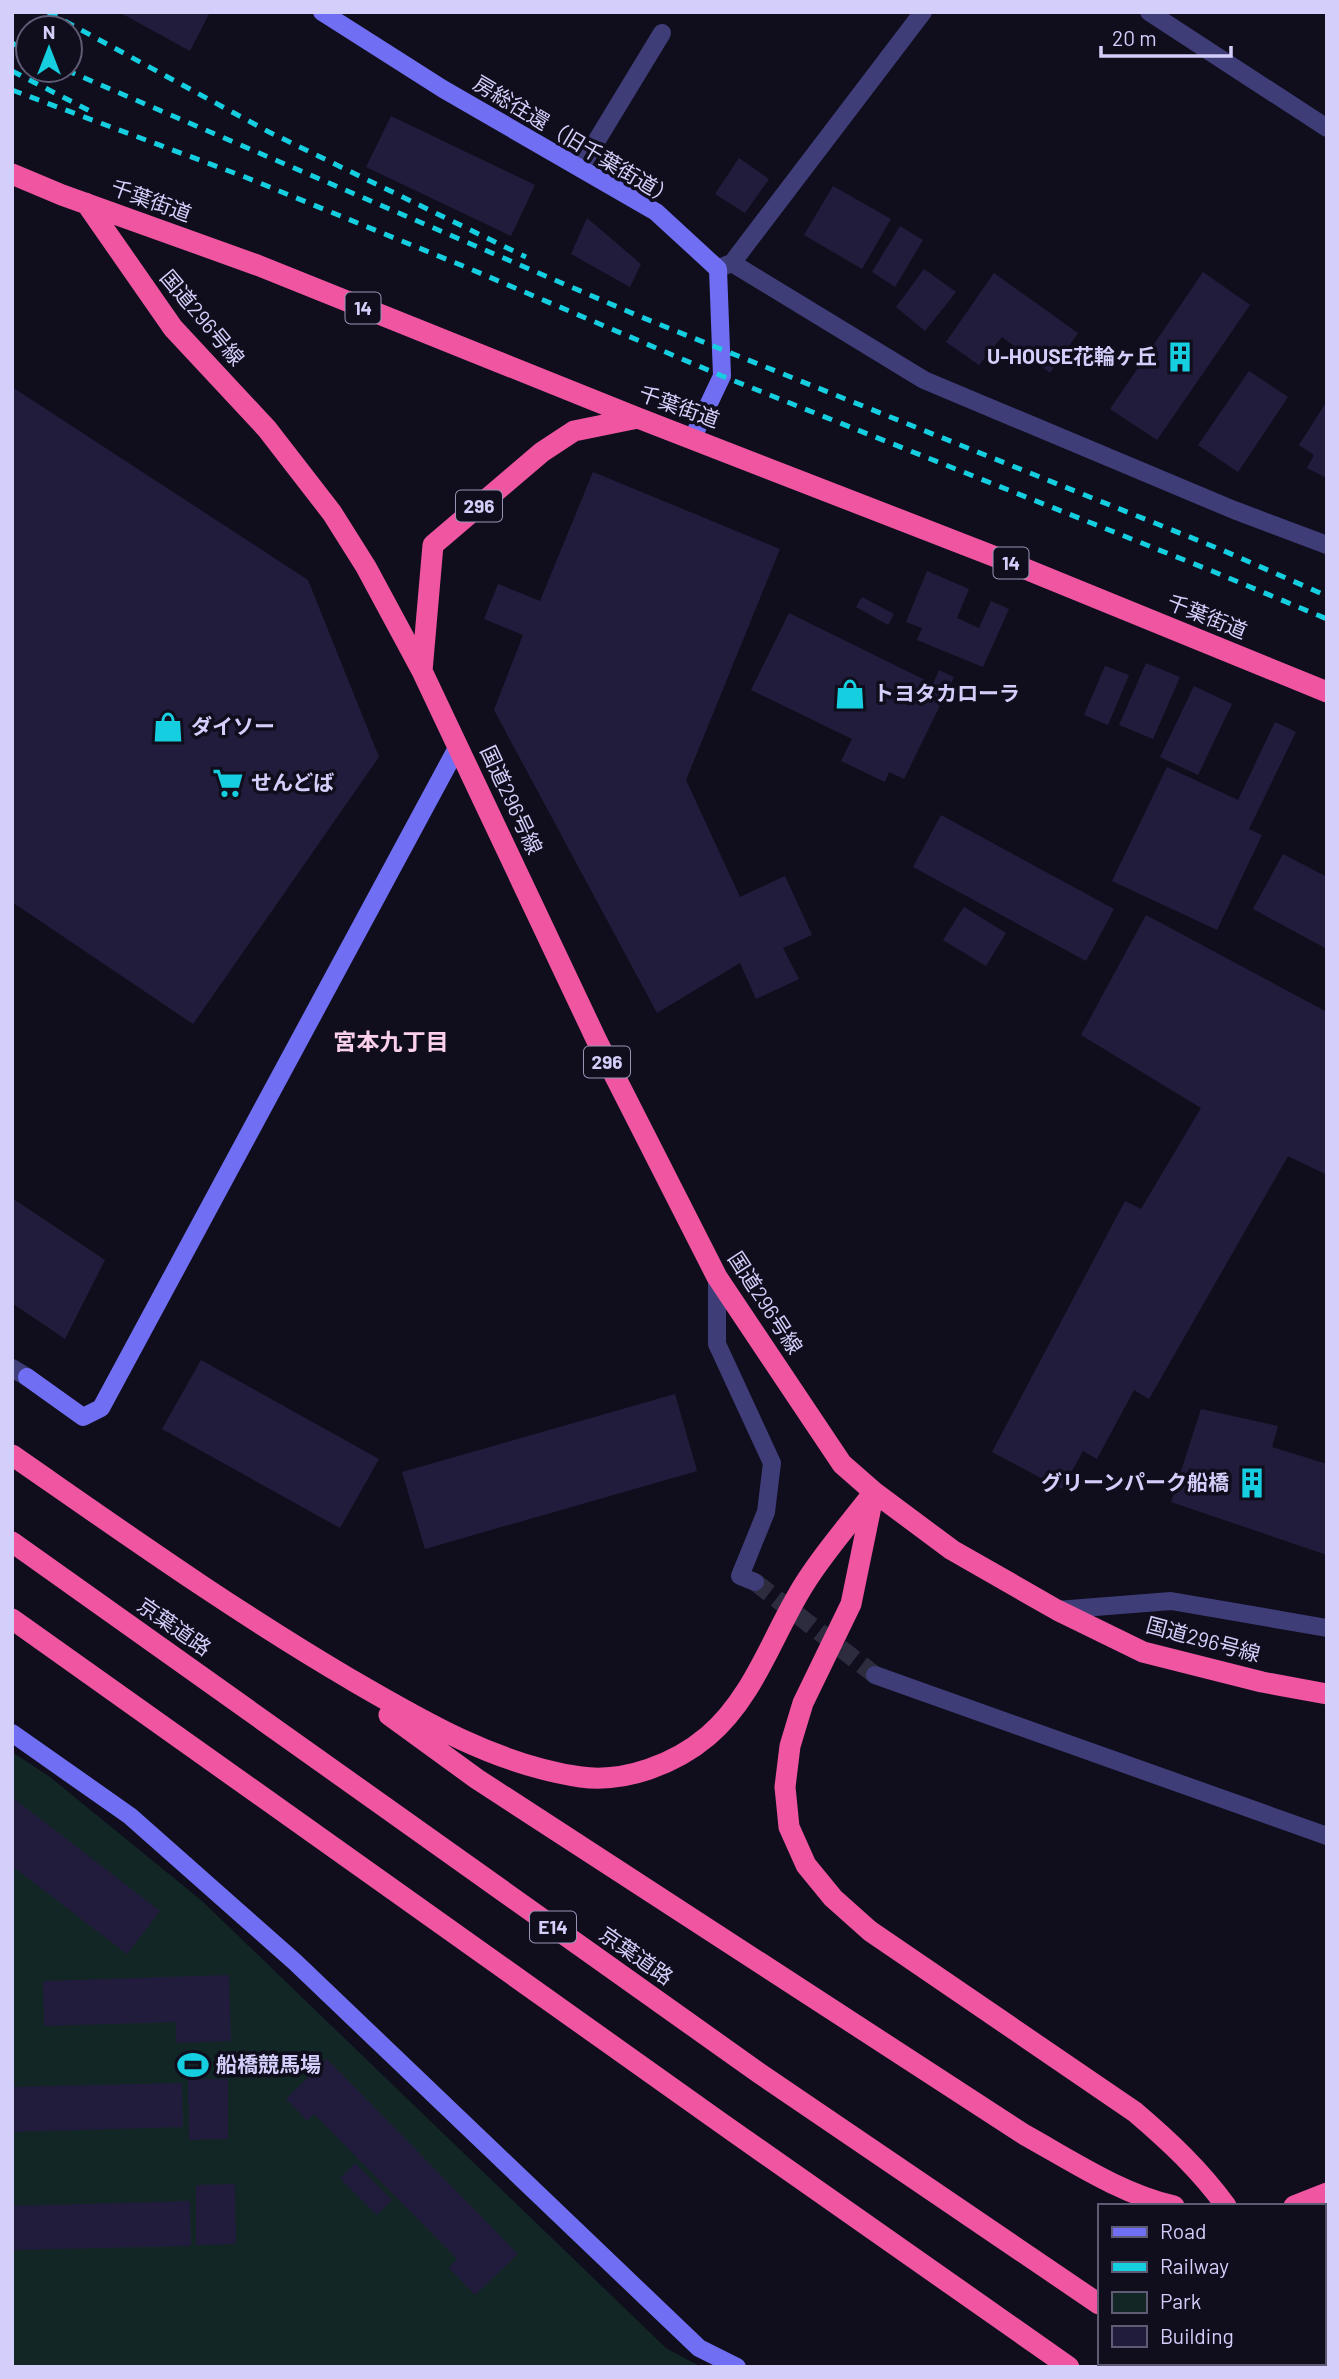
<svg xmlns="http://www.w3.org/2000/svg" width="1339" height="2379" viewBox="0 0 1339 2379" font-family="Barlow,'Noto Sans JP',sans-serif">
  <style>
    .green { fill: #112625 }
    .building { fill: #221c3c }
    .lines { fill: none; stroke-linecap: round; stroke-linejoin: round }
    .street-tunnel { stroke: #2d2b3e; stroke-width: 18; stroke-dasharray: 18 9; stroke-linecap: butt }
    .lane { stroke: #3e3d78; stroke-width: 18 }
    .street { stroke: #3e3d78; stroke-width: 18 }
    .secondary { stroke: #706ef2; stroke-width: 18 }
    .highway { stroke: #ef55a1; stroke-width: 21 }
    .rail { stroke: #15cee0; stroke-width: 5; stroke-dasharray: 10 9; stroke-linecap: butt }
    .labels { text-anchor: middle; stroke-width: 7; stroke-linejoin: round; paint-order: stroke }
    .shield { fill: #100e1d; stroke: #9894b8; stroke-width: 2 }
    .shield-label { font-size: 19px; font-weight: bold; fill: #d3cefa }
    .street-label { font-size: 21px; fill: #d3cefa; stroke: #100e1d }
    .poi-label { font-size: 21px; font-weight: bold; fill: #d3cefa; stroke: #100e1d; text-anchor: start }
    .neighbourhood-label { font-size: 23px; font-weight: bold; fill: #fbd0ec; stroke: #100e1d }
  </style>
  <rect width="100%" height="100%" fill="#100e1d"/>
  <path class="green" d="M12,1752L50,1777L202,1901L666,2348L701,2367H12Z"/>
  <path class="building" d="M119,12H210L190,51Z
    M391,116L535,185L511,236L366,167Z
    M739,158L769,179L745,213L715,194Z
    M833,186L891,219L862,269L804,235Z
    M587,218L641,264L630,287L571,254Z
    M900,226L923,240L895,287L872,272Z
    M924,269L956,292L925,331L896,307Z
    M1203,272L1250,305L1157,440L1110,409Z
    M994,273L1078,333L1050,373L1002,337L979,365L946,342Z
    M1249,371L1288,397L1238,472L1198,445Z
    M12,387L308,580L379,757L193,1024L12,902Z
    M1327,401V478L1307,468L1314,455L1299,445Z
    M593,472L780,549L686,780L740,897L785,876L812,935L783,948L799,979L756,999L740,963L657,1013L494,710L523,635L484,619L498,584L540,601Z
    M927,571L969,589L957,618L979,628L991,601L1009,609L983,667L917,640L922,628L906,622Z
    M862,597L894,614L888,625L856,607Z
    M789,613L933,684L939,670L954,677L904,779L889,772L885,782L841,761L852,739L751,690Z
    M1146,663L1180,677L1153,739L1119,725Z
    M1105,666L1129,675L1108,725L1084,715Z
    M1194,686L1232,704L1198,775L1160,757Z
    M1275,722L1296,732L1249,829L1262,835L1217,930L1112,881L1167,767L1238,800Z
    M941,815L1114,909L1086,961L913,867Z
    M1283,854L1327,877V949L1253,909Z
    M964,907L1006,933L986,966L943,940Z
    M1146,915L1327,1012V1175L1288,1156L1149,1399L1134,1390L1097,1459L1083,1451L1062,1489L992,1452L1125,1201L1141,1209L1201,1108L1081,1035Z
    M12,1198L105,1260L65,1339L12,1303Z
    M201,1360L379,1459L340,1528L162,1429Z
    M675,1394L697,1471L425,1549L402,1472Z
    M1201,1409L1278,1426L1272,1447L1327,1464V1555L1171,1502Z
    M12,1797L160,1911L127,1954L12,1866Z
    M229,1975L231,2041L176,2043V2022L44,2026L43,1981Z
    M327,2059L518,2254L475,2295L449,2268L457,2259L314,2114L307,2121L286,2099Z
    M188,2079H228V2139L189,2140Z
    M182,2083L183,2127L12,2132V2087Z
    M355,2163L392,2200L377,2215L340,2178Z
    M235,2184L236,2244L196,2245V2185Z
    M190,2201L191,2246L12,2250V2206Z"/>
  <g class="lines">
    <path class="street-tunnel" d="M755,1582L875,1675"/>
    <path class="lane" d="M580,168L662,33"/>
    <path class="street" d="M1149,12L1327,128
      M732,263L924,380L1234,510L1327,545
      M724,266L732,263L923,12
      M717,1277V1344L772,1463L766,1512L740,1576L755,1582
      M12,1368L27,1377
      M1057,1610L1171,1601L1327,1628
      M875,1675L1327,1836"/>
    <path class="secondary" d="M322,12L443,89L656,212L718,269L722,376L693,437
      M27,1377L83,1417L101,1408L458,746
      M12,1733L130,1816L295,1962L699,2348L737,2367"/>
    <path class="highway" d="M12,174L62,195L257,265L638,418L1001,559L1327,692
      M86,203L173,328L267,429L332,513L366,567L422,671L597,1041L717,1277L842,1464L874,1492L952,1550L1057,1610L1143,1652L1262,1682L1327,1694
      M422,671L433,545L542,452L574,431L638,418
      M12,1455C123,1532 234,1611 350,1679C422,1721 497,1765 581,1777C625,1783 675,1764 708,1736C755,1696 773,1633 805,1583C825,1551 851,1522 874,1492
      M873,1497L851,1604L803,1703L790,1746L785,1787L789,1827L806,1865L833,1898L870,1931L1135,2112C1169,2141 1200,2170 1226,2206
      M12,1542L759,2073L1099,2304
      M12,1619L724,2125L1069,2367
      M389,1715L477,1779L1025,2135C1072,2161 1121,2194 1174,2206
      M1294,2206L1327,2193
      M1323,2327L1327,2330
      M1186,2363L1191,2367"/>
    <path class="rail" d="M48,12L269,132L526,257
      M12,43L28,51
      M66,70L641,317L1222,550L1327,596
      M12,71L90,111
      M12,90L245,177L468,268L722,376L1212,571L1327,619"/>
  </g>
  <defs>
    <g id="building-bare" transform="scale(2.415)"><path d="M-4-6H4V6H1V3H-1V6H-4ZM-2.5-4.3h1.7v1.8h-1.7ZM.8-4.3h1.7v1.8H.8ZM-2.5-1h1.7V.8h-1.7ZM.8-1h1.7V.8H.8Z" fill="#15cee0" stroke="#100e1d" stroke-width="2.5" paint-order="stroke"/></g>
    <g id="shop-bare" transform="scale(2.415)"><path d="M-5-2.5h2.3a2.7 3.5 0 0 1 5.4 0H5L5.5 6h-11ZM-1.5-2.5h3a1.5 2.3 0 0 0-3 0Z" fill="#15cee0" stroke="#100e1d" stroke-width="2.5" paint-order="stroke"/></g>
    <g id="supermarket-bare" transform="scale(2.415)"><path d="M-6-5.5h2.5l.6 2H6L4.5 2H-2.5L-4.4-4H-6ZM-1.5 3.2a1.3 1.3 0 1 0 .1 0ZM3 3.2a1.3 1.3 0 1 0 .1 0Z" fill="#15cee0" stroke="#100e1d" stroke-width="2.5" paint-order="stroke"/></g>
    <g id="stadium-bare" transform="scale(2.415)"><path d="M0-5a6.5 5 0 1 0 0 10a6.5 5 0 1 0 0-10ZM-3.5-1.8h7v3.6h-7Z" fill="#15cee0" stroke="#100e1d" stroke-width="2.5" paint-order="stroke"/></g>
  </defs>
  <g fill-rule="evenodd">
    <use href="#building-bare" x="1180" y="357"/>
    <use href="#shop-bare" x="850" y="694"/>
    <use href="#shop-bare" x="168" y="727"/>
    <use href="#supermarket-bare" x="228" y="783"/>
    <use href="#building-bare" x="1252" y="1483"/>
    <use href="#stadium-bare" x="193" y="2065"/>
  </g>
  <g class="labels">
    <g class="shield">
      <rect x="345.5" y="292.5" width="35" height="31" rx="5"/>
      <rect x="456" y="490.5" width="46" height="31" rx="5"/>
      <rect x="993.5" y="547.5" width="35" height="31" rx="5"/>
      <rect x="584" y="1046.5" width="46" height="31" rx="5"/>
      <rect x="530" y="1911.5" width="46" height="31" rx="5"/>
    </g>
    <g class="shield-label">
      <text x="363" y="315">14</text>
      <text x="479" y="513">296</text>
      <text x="1011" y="570">14</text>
      <text x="607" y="1069">296</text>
      <text x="553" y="1934">E14</text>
    </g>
    <g class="street-label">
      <text transform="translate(574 141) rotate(31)" y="7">房総往還（旧千葉街道）</text>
      <text transform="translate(151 201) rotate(20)" y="7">千葉街道</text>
      <text transform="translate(202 318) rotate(50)" y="7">国道296号線</text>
      <text transform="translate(679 407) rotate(20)" y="7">千葉街道</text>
      <text transform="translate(1207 617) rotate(22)" y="7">千葉街道</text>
      <text transform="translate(511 800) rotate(65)" y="7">国道296号線</text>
      <text transform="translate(765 1303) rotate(57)" y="7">国道296号線</text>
      <text transform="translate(174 1627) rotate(35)" y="7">京葉道路</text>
      <text transform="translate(1203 1640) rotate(15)" y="7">国道296号線</text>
      <text transform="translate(636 1956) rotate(35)" y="7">京葉道路</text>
    </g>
    <g class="poi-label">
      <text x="1157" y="364" text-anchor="end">U-HOUSE花輪ヶ丘</text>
      <text x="873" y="701">トヨタカローラ</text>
      <text x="191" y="734">ダイソー</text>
      <text x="251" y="790">せんどば</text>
      <text x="1229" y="1490" text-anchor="end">グリーンパーク船橋</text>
      <text x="216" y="2072">船橋競馬場</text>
    </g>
    <g class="neighbourhood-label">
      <text x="391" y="1050">宮本九丁目</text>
    </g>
  </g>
  <rect width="1339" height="2379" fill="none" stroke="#d3cefa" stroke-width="28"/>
  <rect x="1098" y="2204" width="228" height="161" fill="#100e1d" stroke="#5e5b75" stroke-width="2"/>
  <rect x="1112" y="2227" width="35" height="10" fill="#706ef2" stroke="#5e5b75" stroke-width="2"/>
  <text x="1160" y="2239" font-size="21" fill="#d3cefa">Road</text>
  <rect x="1112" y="2262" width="35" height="10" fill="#15cee0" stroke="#5e5b75" stroke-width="2"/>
  <text x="1160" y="2274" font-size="21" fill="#d3cefa">Railway</text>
  <rect x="1112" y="2292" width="35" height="21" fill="#112625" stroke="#5e5b75" stroke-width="2"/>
  <text x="1160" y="2309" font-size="21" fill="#d3cefa">Park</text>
  <rect x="1112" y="2326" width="35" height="21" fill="#221c3c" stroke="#5e5b75" stroke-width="2"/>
  <text x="1160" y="2344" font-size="21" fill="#d3cefa">Building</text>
  <g transform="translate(49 49)"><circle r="33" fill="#100e1d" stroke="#5e5b75" stroke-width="2"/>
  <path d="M0-5L12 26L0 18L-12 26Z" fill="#15cee0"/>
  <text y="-10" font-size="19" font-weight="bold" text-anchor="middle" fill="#d3cefa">N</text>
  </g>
  <path d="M1101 46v10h130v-10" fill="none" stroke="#d3cefa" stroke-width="3.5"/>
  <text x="1112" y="46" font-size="21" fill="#d3cefa" stroke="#100e1d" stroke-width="5" paint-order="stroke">20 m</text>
</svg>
